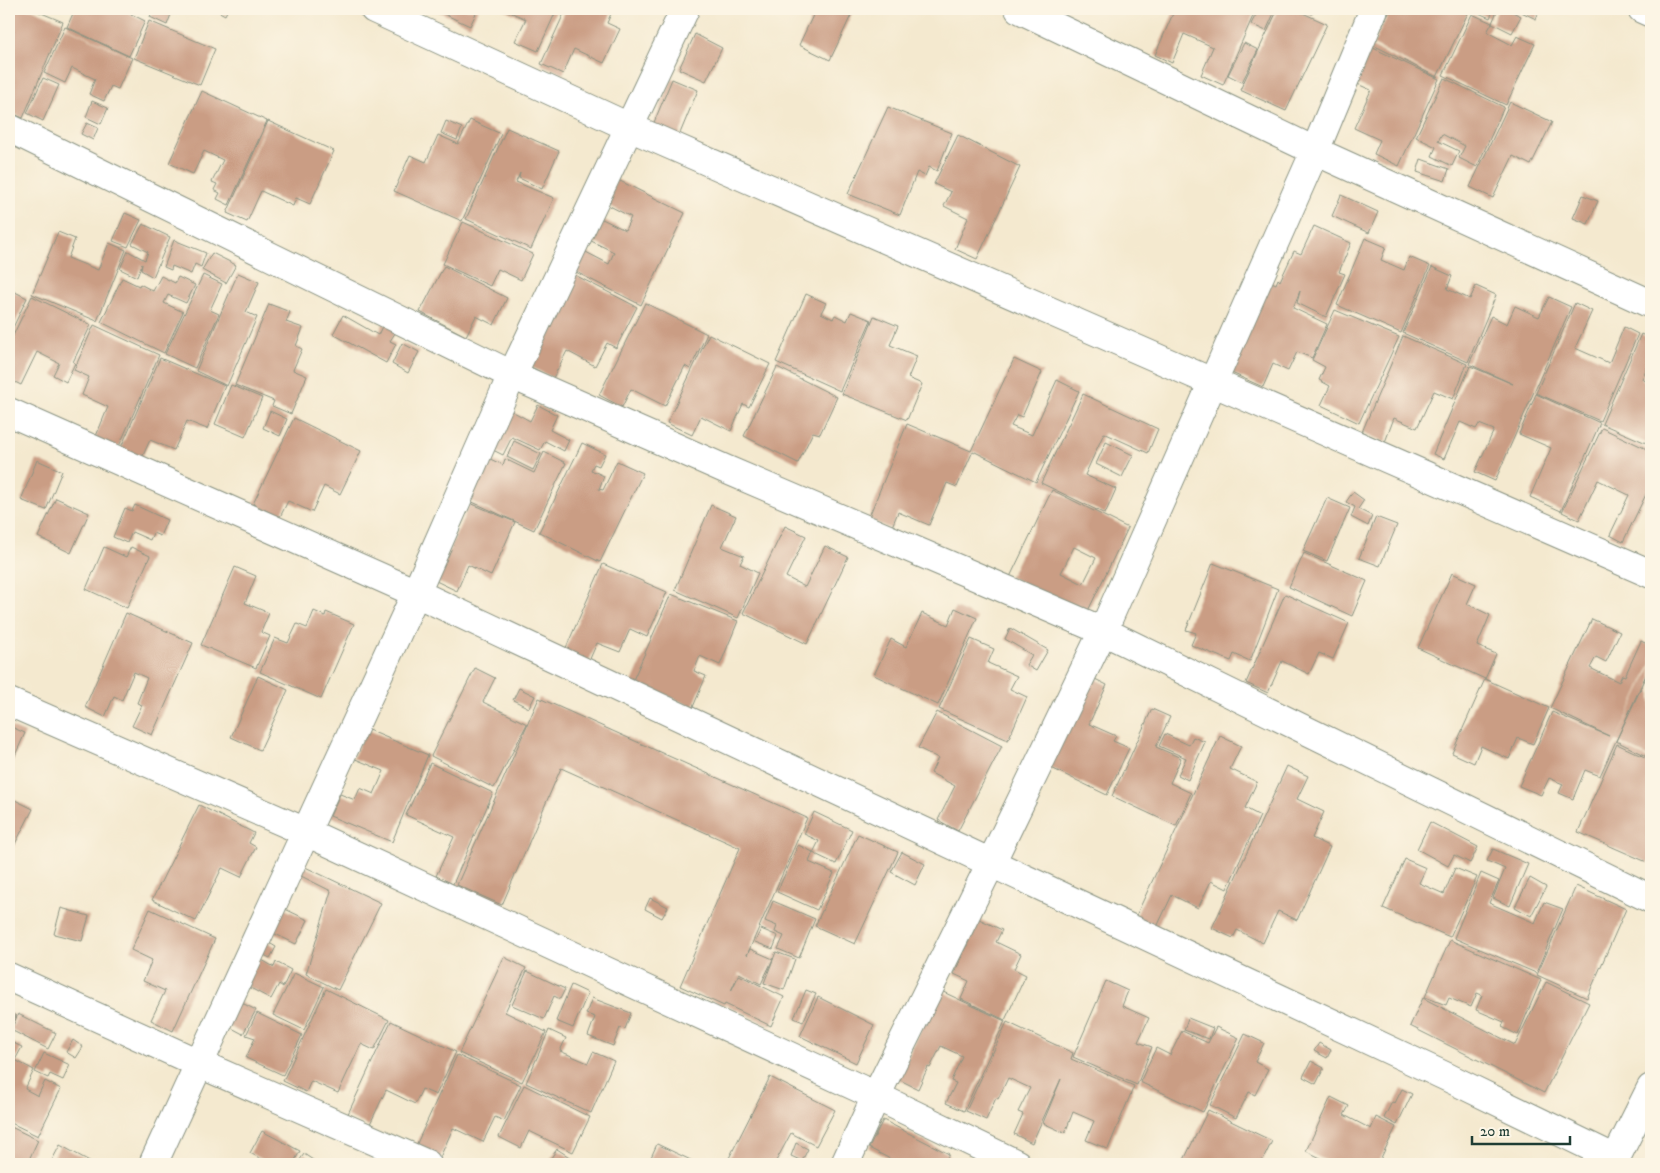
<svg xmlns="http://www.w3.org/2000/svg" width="1660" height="1173" viewBox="0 0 1660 1173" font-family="'IM FELL DW Pica',serif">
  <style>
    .building { fill: #ca9d84; fill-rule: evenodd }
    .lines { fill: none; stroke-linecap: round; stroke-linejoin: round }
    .minor-casing { stroke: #8a9382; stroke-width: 30 }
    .trunk-casing { stroke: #8a9382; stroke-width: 30 }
    .minor { stroke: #fff; stroke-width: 28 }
    .trunk { stroke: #fff; stroke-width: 28 }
  </style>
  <rect width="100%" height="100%" fill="#fcf5e5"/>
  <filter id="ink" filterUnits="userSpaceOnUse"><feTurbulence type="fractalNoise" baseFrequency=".02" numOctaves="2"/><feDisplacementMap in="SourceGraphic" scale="10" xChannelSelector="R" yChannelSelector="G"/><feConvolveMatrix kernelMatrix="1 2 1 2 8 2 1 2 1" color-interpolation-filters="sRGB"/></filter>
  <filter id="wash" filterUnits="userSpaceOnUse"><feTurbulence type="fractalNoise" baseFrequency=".0096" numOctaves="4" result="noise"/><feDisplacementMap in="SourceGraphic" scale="20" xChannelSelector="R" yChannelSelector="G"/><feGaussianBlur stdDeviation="1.12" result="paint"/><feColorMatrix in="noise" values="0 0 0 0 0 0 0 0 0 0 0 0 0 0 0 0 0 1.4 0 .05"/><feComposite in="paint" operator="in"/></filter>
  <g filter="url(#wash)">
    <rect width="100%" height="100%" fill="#f4e9cf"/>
    <g id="blocks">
      <path class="building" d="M9,9H32L63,22L23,118L9,112V42L14,31L9,29Z
        M75,9H129L127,12L145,21L129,56L67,27Z
        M153,9H173L167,25L150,17Z
        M214,9H228L225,15Z
        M433,9H478L470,26Z
        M503,9H557L538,51L515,41L526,19Z
        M566,9H613L607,23L620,29L604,63L574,49L563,74L541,64Z
        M816,9H854L830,60L799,45Z
        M1175,9H1256L1223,85L1201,75L1213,47L1184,34L1172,63L1155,55Z
        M1259,9H1276L1266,31L1251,24Z
        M1278,9H1294L1327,24L1286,111L1240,90Z
        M1301,9H1315L1312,14Z
        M1391,9H1395L1405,14L1408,9H1470L1437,77L1373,45Z
        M1475,9H1494L1490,18L1474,11Z
        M1498,9H1506L1521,16L1512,33L1492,23Z
        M1515,9H1540L1536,19Z
        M1472,14L1492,23L1487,32L1512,45L1517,36L1535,44L1506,105L1443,75Z
        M149,21L215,49L200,85L134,58Z
        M65,27L132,58L118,89L111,86L104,101L89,94L95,79L72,68L65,83L44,73Z
        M695,34L722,48L706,81L679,69Z
        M1244,43L1258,50L1242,82L1228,75Z
        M1371,47L1439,79L1399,166L1374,154L1380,140L1354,128L1371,90L1355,83Z
        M43,78L59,85L43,121L27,113Z
        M1444,78L1504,107L1477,167L1459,158L1465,146L1442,134L1438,141L1459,151L1452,166L1432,156L1436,147L1416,137Z
        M672,79L698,90L676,143L650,132Z
        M202,91L267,121L229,205L217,199L220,193L214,190L217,184L212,182L223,160L204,151L193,174L169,163Z
        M92,101L108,108L101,124L86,117Z
        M1510,102L1552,122L1531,165L1513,156L1493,198L1470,187Z
        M888,107L952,133L937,171L929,167L925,176L917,172L900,215L848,194Z
        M470,120L501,134L462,221L394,191L410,155L426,162L438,135L458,144Z
        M268,121L334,151L310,204L296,198L293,206L261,191L247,222L227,213Z
        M446,121L462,128L457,140L441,133Z
        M87,123L98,128L93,140L81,134Z
        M507,128L559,151L542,189L519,178L520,173L516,182L554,198L531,249L466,219Z
        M958,135L1020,167L977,259L955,249L968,218L944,206L951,192L934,184Z
        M1421,159L1449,169L1445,181L1417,172Z
        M616,179L685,213L641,305L572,270L582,250L609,264L614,252L587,239L598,217L625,230L631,217L604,203Z
        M1341,195L1378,212L1369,233L1332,216Z
        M1583,195L1598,201L1588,224L1573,218Z
        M125,213L141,220L128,247L113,241Z
        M463,222L533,254L521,280L498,269L490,286L443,264Z
        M143,224L170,237L153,277L141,270L142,264L137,277L120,269L128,251L145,260L148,252L132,244Z
        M1314,226L1351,243L1339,272L1345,274L1326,317L1297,303L1300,291L1293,308L1327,324L1312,358L1297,352L1288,371L1273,364L1263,387L1225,370L1265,279L1276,284L1278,279L1280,281L1294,251L1301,254Z
        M58,232L75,239L68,258L98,270L109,243L126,250L97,321L32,294Z
        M1365,238L1386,247L1381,260L1404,270L1409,257L1430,266L1401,333L1337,305Z
        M174,240L206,253L201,267L195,264L191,274L172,266L171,270L164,267Z
        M212,253L236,265L226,283L202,270Z
        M444,266L507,298L494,325L476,316L466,336L420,312Z
        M1432,267L1452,276L1447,289L1470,299L1476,286L1496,295L1468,362L1403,333Z
        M238,273L259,282L246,312L257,317L227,386L196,371Z
        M573,274L637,307L616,348L607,343L595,366L567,351L553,378L527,365Z
        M203,275L222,284L210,310L219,314L195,368L165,354Z
        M161,276L175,283L178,277L195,285L186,303L168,295L164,303L183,312L164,353L101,322L122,278L139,286L140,284L153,291Z
        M9,289L27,298L9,336Z
        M806,294L826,303L821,313L833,319L835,315L847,321L851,312L871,320L840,391L776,362Z
        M32,296L91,325L73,362L75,363L66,382L53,375L59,363L37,352L21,385L9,379V344Z
        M1549,297L1571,307L1495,481L1475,472L1494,430L1479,424L1476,429L1460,422L1444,459L1433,454L1470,366L1513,384L1469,364L1491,316L1507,324L1515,306L1539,317Z
        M645,303L707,334L690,369L685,366L665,406L631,389L622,407L599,395Z
        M1575,303L1592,311L1575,348L1609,363L1624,327L1638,334L1600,421L1536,393Z
        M269,304L290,312L286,322L303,328L296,346L302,349L293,370L307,376L291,414L272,406L274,401L235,385Z
        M1335,310L1399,337L1359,423L1321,405L1330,386L1319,380L1325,367L1312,360Z
        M343,315L378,335L384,322L397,330L390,341L396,344L386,363L333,334Z
        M874,316L898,326L890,345L917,356L908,378L922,384L907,420L842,394Z
        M94,325L159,355L117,451L94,441L108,407L82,395L89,377L74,370Z
        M709,334L770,364L749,407L743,404L731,431L701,416L692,435L667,423Z
        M1641,334L1651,339V357L1642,379L1651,384V445L1602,424Z
        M1403,336L1467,364L1453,399L1434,391L1417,428L1394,418L1385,442L1362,432Z
        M402,343L419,352L408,373L392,364Z
        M160,358L225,386L207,429L187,421L174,450L150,440L140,462L119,452Z
        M1014,359L1042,372L1022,417L1017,415L1011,426L1032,435L1057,380L1079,391L1036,482L973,451L957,487L947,483L929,525L898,512L891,529L868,519L907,424L971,451Z
        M777,367L837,397L820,434L813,432L798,463L744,436Z
        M231,385L262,398L245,437L215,424Z
        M1083,394L1158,429L1148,453L1104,433L1085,475L1116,489L1105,514L1041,483Z
        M1536,394L1600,423L1561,511L1530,497L1551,448L1519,434Z
        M538,405L557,415L550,430L569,440L564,451L545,441L540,450L512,437L503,455L491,449L510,410L530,421Z
        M270,411L287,419L280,436L263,428Z
        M294,418L361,451L340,494L324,486L312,512L288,501L280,517L253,504Z
        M1602,428L1651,451V484L1623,542L1610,535L1629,495L1598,480L1579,520L1562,512Z
        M514,441L541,454L533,470L507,457Z
        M1106,442L1133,455L1122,477L1096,464Z
        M582,443L605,454L599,466L594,464L591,470L604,476L599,489L603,490L617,461L643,473L600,562L539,532Z
        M544,452L566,463L534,530L468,500L488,458L503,465L505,459L534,473Z
        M37,460L62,471L46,510L21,500Z
        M1052,490L1128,528L1086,615L1010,577ZM1074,547L1096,558L1083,584L1061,573Z
        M1353,492L1364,500L1358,509L1372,516L1368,526L1351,517L1355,507L1346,502Z
        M56,498L89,513L71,553L38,537Z
        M1327,498L1350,508L1327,561L1303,551Z
        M470,503L515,522L491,576L468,565L457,591L436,581Z
        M135,505L167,520L160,536L153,533L150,540L132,532L127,543L113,537L125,508L132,511Z
        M711,505L736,516L722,547L744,556L740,564L758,573L738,618L675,590Z
        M1376,517L1397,525L1380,566L1359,558Z
        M785,526L806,536L786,577L805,587L825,546L848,557L807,644L743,613Z
        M104,547L126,557L131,547L150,556L127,608L86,589Z
        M1304,553L1367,581L1352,616L1289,587Z
        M1213,563L1278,589L1250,661L1234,654L1231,661L1191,645L1196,633L1186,630Z
        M603,564L667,592L647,637L630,629L620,652L597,643L585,670L561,659Z
        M235,567L256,576L245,603L269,613L261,632L270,636L256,668L201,645Z
        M1452,573L1476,584L1467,604L1490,615L1477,646L1496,654L1485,679L1418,648Z
        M671,594L738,621L720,665L700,656L694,671L706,676L693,707L655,691L629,689Z
        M1285,594L1349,623L1333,659L1319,653L1309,674L1282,661L1268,693L1246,683Z
        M955,608L977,618L938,705L874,675L891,639L906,647L922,613L948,625Z
        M314,611L325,616L326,612L354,624L321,699L260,672L275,638L288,643L297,624L307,628Z
        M126,613L193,643L152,735L132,726L142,705L137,703L147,678L134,672L122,700L114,696L105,717L85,707Z
        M1592,619L1620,632L1606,662L1596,657L1590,668L1619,682L1622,675L1625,676L1641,641L1651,646V664L1600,776L1585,770L1573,799L1559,793L1563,784L1549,778L1541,795L1519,786L1552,712L1609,736L1550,708Z
        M1010,628L1048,650L1036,671L1026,665L1032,655L1005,639Z
        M971,639L994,649L988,663L1017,676L1010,689L1027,697L1008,740L939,709Z
        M1651,667V758L1616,741Z
        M475,668L495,678L483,702L527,724L494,788L431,756Z
        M1083,673L1107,685L1089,724L1116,736L1113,741L1129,748L1107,795L1041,763Z
        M258,676L288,690L260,750L231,737Z
        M1485,679L1549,708L1533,744L1518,738L1509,759L1481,746L1474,763L1452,753Z
        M519,688L535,696L529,708L513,700Z
        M539,698L807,818L747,955L750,949L773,959L761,984L739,973L731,991L739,975L784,997L771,1026L725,1004L724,1006L680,986L740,848L561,768L502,905L457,885Z
        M1152,709L1170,717L1156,747L1181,758L1170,783L1191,793L1176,826L1112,796Z
        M937,712L1002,746L958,831L938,820L955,786L931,773L938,758L918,748Z
        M9,726L25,733L9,769Z
        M366,729L428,755L392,842L330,816L340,794L355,800L360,788L374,794L384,771L353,758Z
        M1165,734L1189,745L1193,737L1205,742L1188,780L1178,775L1186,758L1159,746Z
        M1220,736L1241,746L1230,769L1257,782L1245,808L1260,816L1227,889L1211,881L1198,908L1172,895L1157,927L1135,918Z
        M1617,744L1651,760V858L1649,863L1578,832Z
        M430,763L493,793L453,884L436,876L454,837L406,815Z
        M1287,766L1308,776L1297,799L1324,812L1312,838L1330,847L1297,920L1278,911L1263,943L1237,930L1233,938L1212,928Z
        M11,798L33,809L14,846L9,843V802Z
        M199,805L254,833L249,843L256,847L241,877L222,868L196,921L152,900Z
        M814,812L852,830L836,864L813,853L819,841L804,834Z
        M1430,822L1478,847L1470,863L1454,855L1448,866L1417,849Z
        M858,834L898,852L855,944L815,926Z
        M798,845L813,852L809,862L834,873L817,910L777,892Z
        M1493,849L1528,864L1510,906L1493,898L1505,869L1487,861Z
        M902,852L925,864L915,885L891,872Z
        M1405,859L1426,868L1419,883L1444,894L1455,868L1477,877L1450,937L1383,908Z
        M303,866L381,903L338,990L306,974L331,891L299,875Z
        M1481,873L1499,881L1489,903L1535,923L1544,902L1563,909L1536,973L1454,938Z
        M1530,878L1546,887L1531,916L1515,907Z
        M1576,886L1626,909L1587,998L1537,975Z
        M650,898L668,907L662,918L645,909Z
        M773,901L815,919L799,958L778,949L784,936L775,932L777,926L765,921Z
        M61,908L89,916L82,941L54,934Z
        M283,908L308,920L296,944L271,932Z
        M150,909L215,939L173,1031L151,1020L165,991L143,981L152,960L131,950Z
        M979,919L1002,930L996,942L1021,954L1014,969L1026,975L1005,1020L961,999L969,981L954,974Z
        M761,929L778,936L773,949L755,942Z
        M1450,940L1541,980L1518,1035L1502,1027L1504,1022L1476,1010L1482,995L1477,993L1471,1007L1449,998L1446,1005L1425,997Z
        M266,941L276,947L270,958L260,953Z
        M776,952L795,959L784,990L764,983Z
        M255,956L274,967L276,962L291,970L283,987L279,984L271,999L241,983Z
        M504,957L526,968L505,1012L546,1032L522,1082L459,1053Z
        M527,971L565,989L560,999L554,996L544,1019L512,1005Z
        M294,973L324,987L304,1030L273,1015Z
        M1106,981L1128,991L1122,1006L1149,1018L1138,1042L1152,1047L1137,1085L1073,1057Z
        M1546,982L1589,1003L1544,1093L1410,1026L1423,998L1515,1045Z
        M571,985L588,993L573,1028L556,1021Z
        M326,989L389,1020L374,1050L361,1044L338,1093L311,1081L306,1092L283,1081Z
        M806,990L816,994L803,1022L794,1018Z
        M939,990L1005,1021L964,1111L946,1103L956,1083L951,1081L962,1056L941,1046L930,1068L928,1067L918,1089L898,1079Z
        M818,997L874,1025L856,1063L800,1036Z
        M592,998L631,1013L625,1029L620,1028L613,1046L588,1036L595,1017L586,1014Z
        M238,1001L256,1010L243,1034L226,1025Z
        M9,1012L16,1016L9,1029Z
        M257,1013L302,1035L283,1075L246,1058L255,1038L246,1035Z
        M18,1014L56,1033L48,1049L11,1030Z
        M1188,1018L1213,1028L1209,1039L1184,1030Z
        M391,1021L456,1052L436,1095L422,1089L415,1104L386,1090L369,1126L347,1116Z
        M1007,1022L1073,1053L1071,1059L1134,1086L1108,1149L1086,1140L1094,1121L1073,1112L1065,1133L1043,1123L1061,1079L1032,1143L1014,1134L1023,1114L1018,1112L1030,1088L1008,1078L998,1099L996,1098L986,1120L966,1111Z
        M1216,1027L1239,1038L1203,1112L1140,1082L1156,1048L1170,1055L1182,1031L1208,1043Z
        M549,1030L566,1038L560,1051L588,1063L593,1052L614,1061L591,1113L526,1083Z
        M1245,1034L1264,1043L1255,1062L1268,1069L1255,1095L1249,1092L1236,1118L1210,1105Z
        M73,1040L83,1047L76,1058L66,1052Z
        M9,1041L22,1047L15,1060L34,1070L25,1089L38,1096L45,1081L61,1089L38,1136L9,1122Z
        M1319,1043L1331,1050L1327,1058L1314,1051Z
        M44,1053L70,1065L63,1080L50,1074L48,1078L35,1072Z
        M457,1055L521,1085L504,1121L495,1117L483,1142L453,1128L438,1162L414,1150Z
        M1311,1061L1324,1068L1316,1084L1303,1077Z
        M770,1077L835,1110L816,1146L791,1133L776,1161L782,1164H726Z
        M524,1085L590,1117L573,1152L529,1131L521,1148L499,1137Z
        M1402,1089L1412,1094L1397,1125L1384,1118L1392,1102L1395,1103Z
        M1331,1097L1349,1106L1344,1115L1371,1129L1376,1117L1396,1127L1378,1164H1333L1306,1151Z
        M1208,1110L1272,1141L1261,1164H1182Z
        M883,1120L949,1154L944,1164H895L896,1162L869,1148Z
        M9,1126L38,1140L27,1164H20L9,1159Z
        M262,1131L300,1151L293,1164H271L250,1153Z
        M796,1143L808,1149L802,1161L791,1156Z
        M657,1144L699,1164H648Z
        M60,1145L95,1164H50Z
        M557,1149L571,1158L567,1164H554L549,1161Z
        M304,1154L316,1162L315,1164H297Z"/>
    </g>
  </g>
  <g filter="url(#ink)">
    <use href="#blocks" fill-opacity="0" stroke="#8a9382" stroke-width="1"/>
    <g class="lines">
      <g class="minor-casing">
        <path id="minor" d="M374,9L629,127L1651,574
          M1019,9L1315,151L1651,304
          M1642,9L1651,13
          M9,128L512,375L725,469L1103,631L1651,899
          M9,412L416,593L1447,1077L1616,1159
          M9,702L306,832L876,1096L1017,1164
          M9,977L200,1064L427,1164
          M153,1164L416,593L512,375L685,9
          M845,1164L876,1096L991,863L1103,631L1315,151L1374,9"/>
      </g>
      <g class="trunk-casing">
        <path id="trunk" d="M1613,1164L1651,1088"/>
      </g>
      <use href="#minor" class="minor"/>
      <use href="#trunk" class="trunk"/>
    </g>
  </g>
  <rect width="1660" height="1173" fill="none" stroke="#fcf5e5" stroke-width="30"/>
  <path d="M1472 1136v8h98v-8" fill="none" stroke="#1f3d34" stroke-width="2.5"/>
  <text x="1480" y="1136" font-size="15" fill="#1f3d34" stroke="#fcf5e5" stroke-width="4" paint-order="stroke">20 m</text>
</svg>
